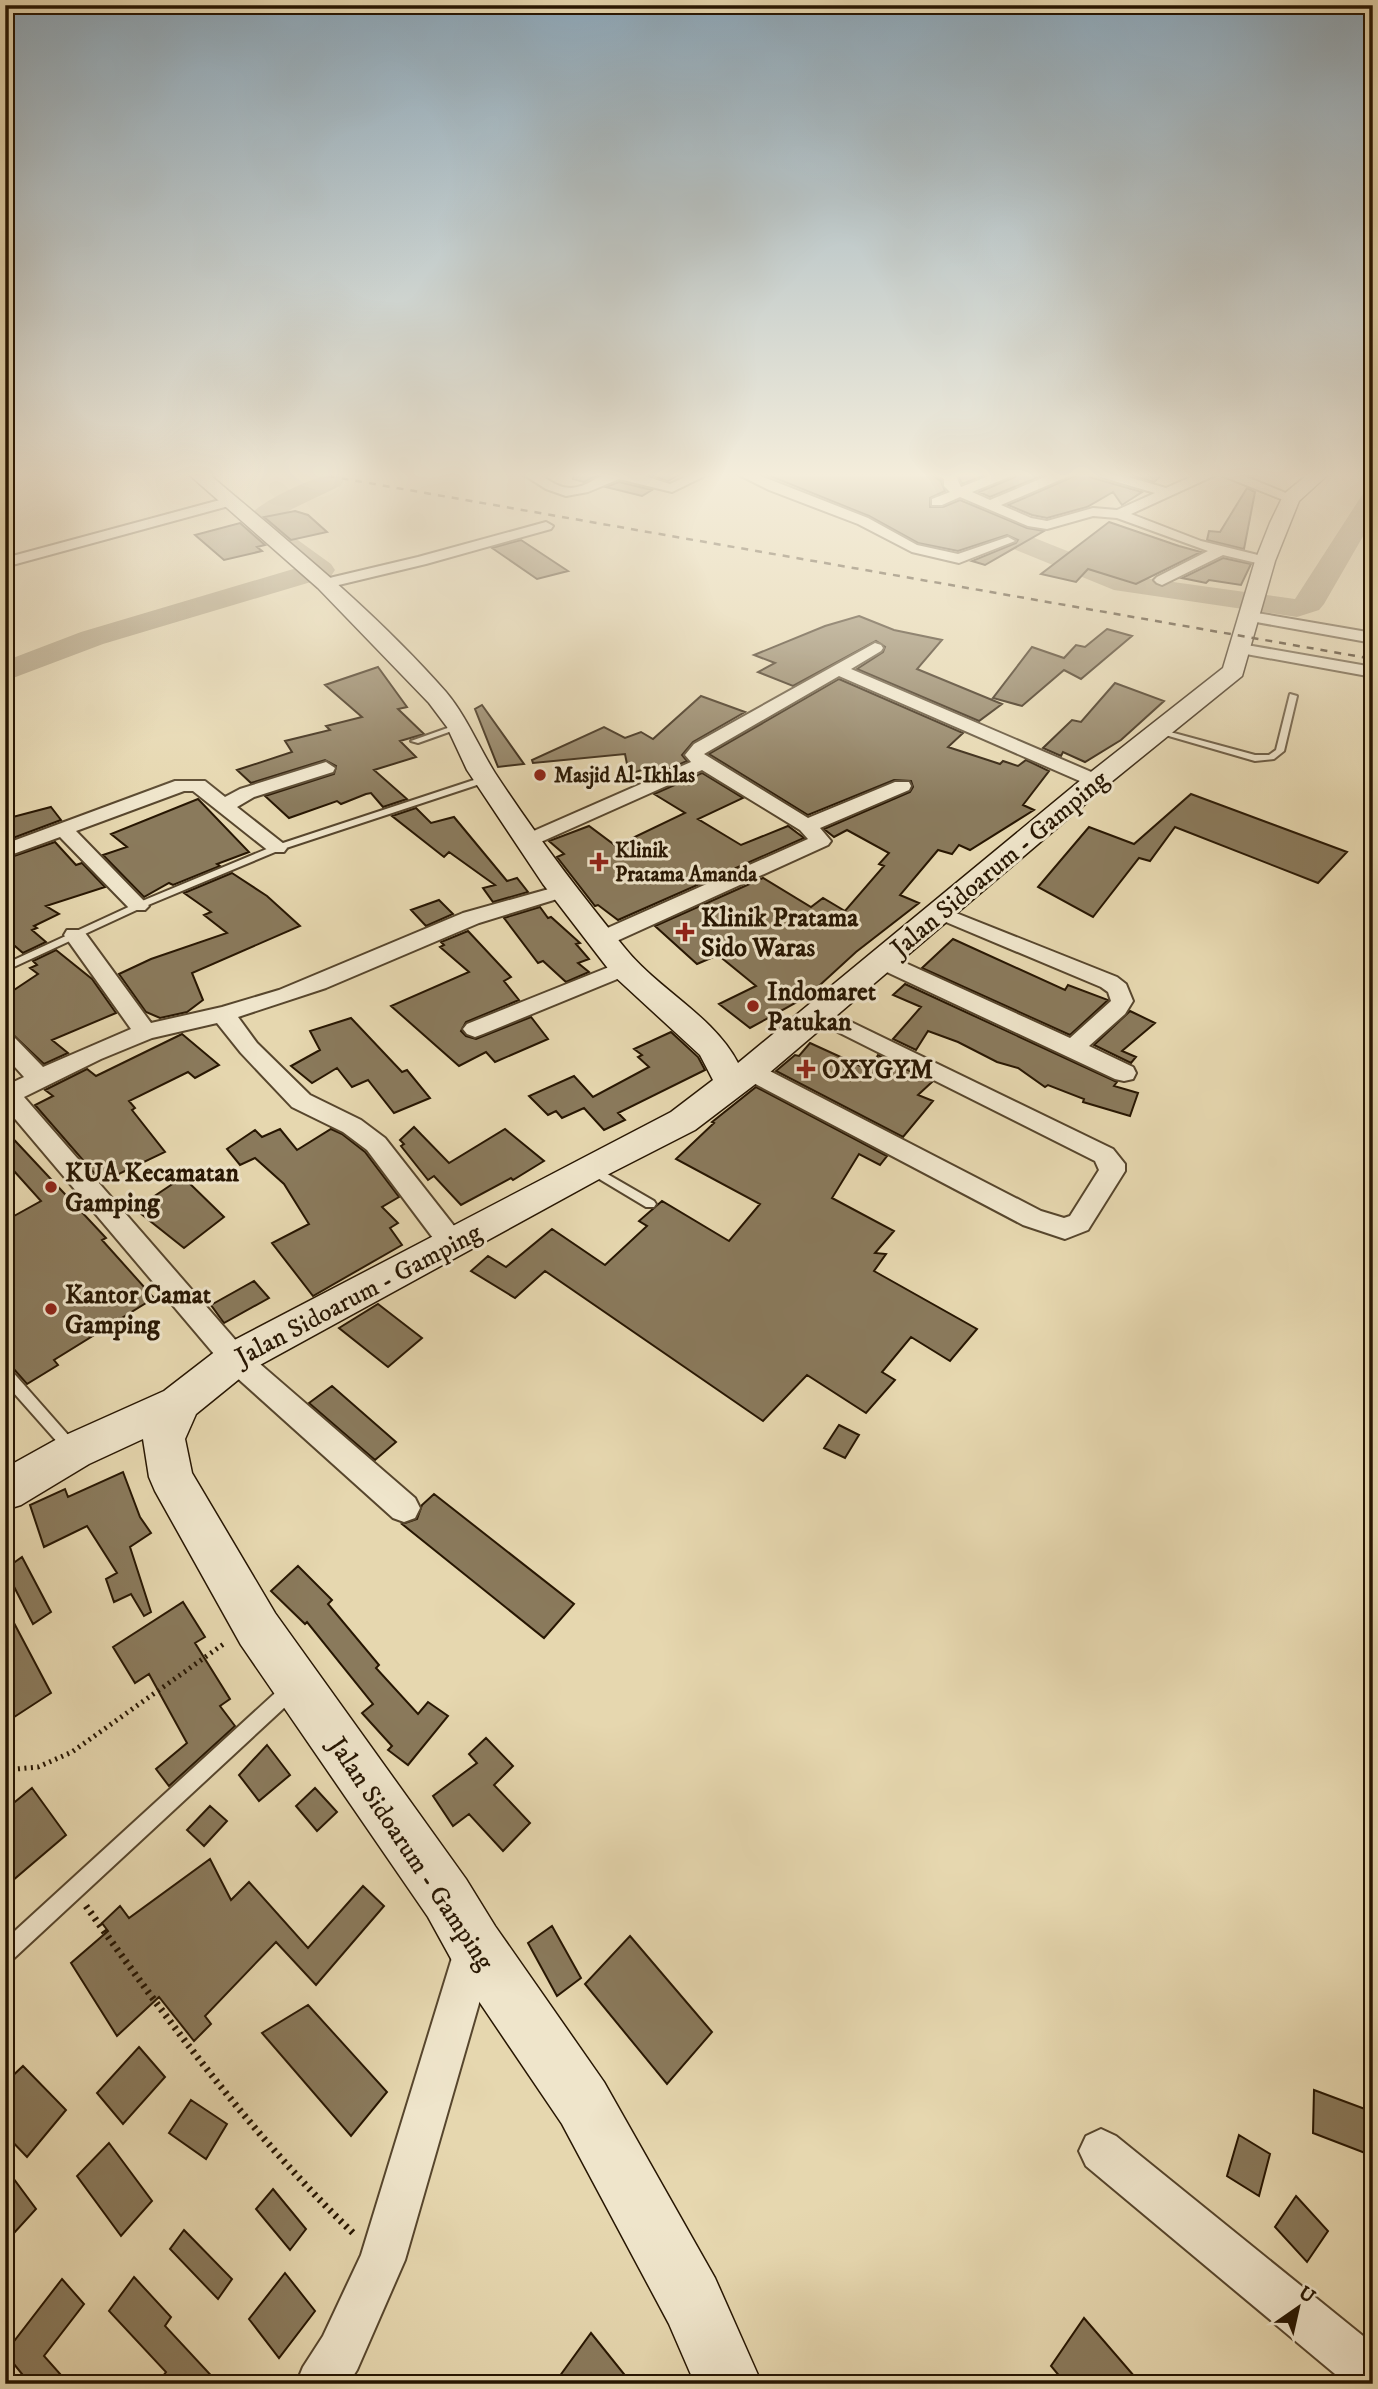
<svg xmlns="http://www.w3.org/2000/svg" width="1378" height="2389" viewBox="0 0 1378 2389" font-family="'IM FELL DW Pica',serif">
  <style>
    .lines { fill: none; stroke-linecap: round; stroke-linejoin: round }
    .river { fill: #a59574; fill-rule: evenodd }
    .building { fill: #8a7a5c; stroke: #271602; stroke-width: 2 }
    .lane-casing { stroke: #57462d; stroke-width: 4 }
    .street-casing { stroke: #57462d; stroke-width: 4 }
    .secondary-casing { stroke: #271602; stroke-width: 3 }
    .path-far1 { stroke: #271602; stroke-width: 5; stroke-dasharray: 2 4.5; stroke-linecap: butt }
    .path { stroke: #271602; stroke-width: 7; stroke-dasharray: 2.5 5; stroke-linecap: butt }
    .lane { fill: #efe5cb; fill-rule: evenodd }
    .street { fill: #efe5cb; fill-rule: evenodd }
    .secondary { fill: #efe5cb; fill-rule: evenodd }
    .rail { stroke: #271602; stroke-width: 2.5; stroke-dasharray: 7 7; stroke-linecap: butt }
    .poi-dot { fill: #8f2418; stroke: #efe5cb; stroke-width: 2.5 }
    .labels { text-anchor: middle; stroke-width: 6; stroke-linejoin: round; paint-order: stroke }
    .far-poi-label { font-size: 21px; font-weight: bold; fill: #271602; stroke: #efe5cb; text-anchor: start }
    .street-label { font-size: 26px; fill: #271602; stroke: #efe5cb }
    .poi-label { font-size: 26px; font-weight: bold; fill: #271602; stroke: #efe5cb; text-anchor: start }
  </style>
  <rect width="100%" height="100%" fill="#e6d7af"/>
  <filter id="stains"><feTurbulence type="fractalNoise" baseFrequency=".00286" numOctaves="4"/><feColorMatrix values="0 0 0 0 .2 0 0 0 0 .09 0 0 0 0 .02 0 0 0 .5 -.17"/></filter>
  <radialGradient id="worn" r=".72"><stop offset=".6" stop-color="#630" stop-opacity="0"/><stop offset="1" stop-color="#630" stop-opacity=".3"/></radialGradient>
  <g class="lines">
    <path class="river" d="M331,474L340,476L343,481L340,486L292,509L273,522L331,564L335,570L331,576L103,644L5,681V661L81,632L300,567L243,522C256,503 308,479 331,474Z
      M1373,489V519L1324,604L1319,610L1297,617L1114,590L999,543L934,521L930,515L934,509L943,507L952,509L1017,531L1130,576L1295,599L1364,492Z"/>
  </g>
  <path class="building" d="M573,471H607L584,482L573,479Z
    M638,471H685L668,481Z
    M758,471H926L941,481L945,491L930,498V507H943L960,500L1027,528L1044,531L985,565L972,561L1016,543L1018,540L1007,535L958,551L918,543L869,516Z
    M953,471H995L962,484L957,473Z
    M1017,471H1053L990,497L979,492L1015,477Z
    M1077,471H1087L1089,477L1142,492L1122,505L1113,492L1087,507L1047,518L1032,515L1008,505L1075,476Z
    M1116,471H1167L1154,482Z
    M619,482L652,490L642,496L606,487Z
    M1247,488L1255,492L1244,549L1207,540L1209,531L1220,532Z
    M295,511L308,515L327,532L291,540L264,517Z
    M1109,522L1179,546L1201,552L1136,584L1088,569L1076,582L1041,574Z
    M240,523L265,545L257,547L262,551L224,560L195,535Z
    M521,540L568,571L537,579L492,548Z
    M1223,558L1251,564L1241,585L1209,580L1206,583L1182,578Z
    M859,616L894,630L942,640L917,669L1002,704L979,721L857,669L883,652L885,647L876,641L793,686L758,672L775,663L754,655L825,626Z
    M1107,629L1132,636L1081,679L1064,670L1022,706L993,698L1032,647L1064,658L1076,645L1085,647Z
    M378,667L407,707L398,709L424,734L400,741L416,757L374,770L407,799L383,807L371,793L366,794L341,804L337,801L289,818L265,796L334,774L336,766L325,760L251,783L237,770L292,752L285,741L330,730L326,726L362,717L325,685Z
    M839,679L963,733L948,747L1000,764L1003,761L1018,766L1026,760L1049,771L1023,805L1034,810L970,850L959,845L952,854L938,850L900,895L919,903L856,952L808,996L750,1028L719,1004L756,986L718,955L697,964L655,926L763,878L811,907L823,898L845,911L884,866L879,864L889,853L847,830L834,837L824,829L910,792L913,787L911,781L894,780L808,815L709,754Z
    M1115,683L1164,701L1121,740L1085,762L1063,752L1061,756L1043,748L1072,720L1081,722Z
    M701,696L745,712L693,742L682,755L687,761L648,778L645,769L629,774L625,754L533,763L532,760L604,727L625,738L641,732L653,739Z
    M482,705L524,764L498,767L475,709Z
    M702,773L743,798L698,819L741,845L788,826L804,838L618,920L598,905L595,906L557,857L564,854L549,841L589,826L616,846L685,813L654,794Z
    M1191,794L1347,852L1318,883L1175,827L1150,861L1139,858L1093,917L1038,887L1089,827L1134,844Z
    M198,799L249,852L217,864L220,866L173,885L169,883L144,897L103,855L127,847L111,834Z
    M51,807L61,820L5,841V819Z
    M416,808L431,823L454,817L507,881L517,878L528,892L493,902L483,888L495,885L449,852L444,857L392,816Z
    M55,842L76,865L82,863L105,887L46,906L59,914L34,926L37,928L32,930L46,942L23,953L9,941L5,943V859Z
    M232,873L267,896L300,926L192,973L203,1000L187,1012L160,1018L146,1012L119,974L151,959L227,933L204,915L211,912L184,893Z
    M439,900L453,914L426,926L411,910Z
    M540,907L548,918L551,917L580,943L576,944L589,959L578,963L589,972L566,982L543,961L538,963L504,918Z
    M468,931L511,977L504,981L519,1000L466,1022L461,1031L466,1036L476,1039L531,1017L548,1039L495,1062L486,1052L459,1066L391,1006L469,972L440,947L444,945L441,942Z
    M953,939L1065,990L1068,985L1108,1000L1070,1035L922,968Z
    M56,950L92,979L116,1013L52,1040L68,1053L44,1064L10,1032L5,1020V996L38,974L30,968L37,965L33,961Z
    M905,984L1117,1082L1114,1086L1138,1093L1130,1116L1083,1102L1084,1099L1048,1085L1045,1087L1018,1068L997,1062L958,1042L928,1031L916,1050L893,1039L921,1007L893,995Z
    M1130,1011L1155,1023L1122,1051L1136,1057L1131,1063L1094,1045Z
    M351,1018L402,1072L407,1070L430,1098L394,1113L368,1080L352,1087L337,1068L312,1083L291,1066L320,1050L310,1031Z
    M671,1032L698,1057L705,1070L618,1113L625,1120L604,1130L584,1108L562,1118L556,1111L548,1115L529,1096L574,1076L593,1097L649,1067L638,1057L642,1055L634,1049Z
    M182,1034L219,1065L195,1078L188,1072L129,1101L135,1108L132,1110L165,1152L102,1182L35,1105L53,1096L45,1090L87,1069L96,1076Z
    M810,1043L869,1070L878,1055L932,1082L918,1095L933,1101L903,1137L776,1071L795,1055L799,1056Z
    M756,1087L887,1156L880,1165L859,1154L832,1198L894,1231L875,1253L886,1254L874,1271L977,1329L950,1361L911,1337L882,1372L895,1380L866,1413L807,1375L763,1421L545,1271L515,1298L471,1271L488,1256L506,1267L552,1229L605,1265L647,1226L639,1221L662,1201L729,1241L760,1204L676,1159L714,1123L712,1122Z
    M414,1127L449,1163L505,1129L544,1161L513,1180L511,1178L461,1205L434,1176L428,1180L401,1146L404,1144L400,1140Z
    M280,1129L297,1150L331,1129L342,1134L365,1152L399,1197L382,1207L398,1223L390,1228L402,1245L313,1296L272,1243L309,1224L284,1184L255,1158L240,1165L227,1149L255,1130L262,1137Z
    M5,1130L106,1238L102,1240L154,1298L54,1360L58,1365L27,1384L12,1367L5,1365V1221L41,1201L14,1171L5,1175Z
    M183,1177L224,1217L184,1248L135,1209Z
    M254,1281L269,1298L224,1323L211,1305Z
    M378,1304L422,1338L388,1367L339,1328Z
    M332,1386L396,1442L375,1460L309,1403Z
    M839,1425L859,1435L845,1458L824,1448Z
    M123,1472L140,1517L151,1533L130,1547L151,1612L144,1616L131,1594L114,1602L106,1579L117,1573L87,1526L44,1547L30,1505L65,1489L68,1497Z
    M434,1494L574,1604L544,1638L402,1524L417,1519L422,1505Z
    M22,1557L51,1612L33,1624L5,1569Z
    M298,1566L332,1600L328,1604L379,1665L376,1668L418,1714L428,1702L448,1716L408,1765L388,1750L392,1746L362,1713L373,1704L307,1622L305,1624L271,1591Z
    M183,1602L205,1637L195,1643L230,1699L220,1706L235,1726L169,1786L156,1769L187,1743L149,1674L135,1683L113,1647Z
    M5,1606L51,1693L5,1723Z
    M486,1738L513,1766L494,1785L530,1823L503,1851L469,1814L453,1826L433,1796L477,1763L469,1754Z
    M267,1745L290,1775L259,1801L239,1775Z
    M32,1788L66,1835L5,1887V1810Z
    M315,1788L337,1812L317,1831L296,1806Z
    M210,1806L227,1821L204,1846L187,1830Z
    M210,1859L231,1900L249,1882L308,1948L363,1886L384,1906L316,1985L276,1942L205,2016L211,2024L194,2041L159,1997L117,2036L71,1963L108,1931L102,1923L120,1906L129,1918Z
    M552,1926L581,1978L557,1996L528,1943Z
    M630,1936L712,2032L667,2084L585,1984Z
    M308,2005L387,2092L351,2136L262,2033Z
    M139,2047L165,2077L123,2124L97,2093Z
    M23,2066L66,2110L27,2157L5,2134V2083Z
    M1314,2090L1373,2112V2156L1313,2133Z
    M191,2100L227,2124L206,2159L169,2133Z
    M1239,2135L1270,2154L1259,2196L1227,2176Z
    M109,2143L152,2201L121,2236L77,2176Z
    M5,2167L36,2209L15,2232L5,2219Z
    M273,2189L306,2229L290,2250L256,2209Z
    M1296,2196L1328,2231L1307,2262L1275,2227Z
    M184,2230L232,2279L218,2299L170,2249Z
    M285,2273L315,2311L279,2358L249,2319Z
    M134,2277L171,2317L165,2326L219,2384H157L166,2372L109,2311Z
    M62,2279L84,2304L44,2356L69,2384H30L5,2353Z
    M1084,2318L1141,2384H1066L1051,2366Z
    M591,2333L632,2384H554Z"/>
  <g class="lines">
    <g class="lane-casing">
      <path id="lane" d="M1290,694L1297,696L1284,751L1274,759L1255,761L1155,732L1159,729L1255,755H1269L1276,750Z
        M456,725L463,727L418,743L411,741Z
        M486,776L489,777V781L280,850L141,908L5,971V964L135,904L274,846Z
        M590,1164L654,1201L656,1204L654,1207H646L586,1171L584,1168Z
        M5,1367L10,1369L77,1445L79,1449L77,1453L72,1455L67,1453L5,1383Z
        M291,1682L297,1684L299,1690L297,1696L12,1960L5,1962V1940L285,1684Z"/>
    </g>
    <g class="street-casing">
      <path id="street" d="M518,471C543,469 549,487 570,488C587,488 600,473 616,471C635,469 653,480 670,484L698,471H715L672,492L619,479L588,492L566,496L546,489Z
        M731,471H748L868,518L917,545L958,554L1008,537L1015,541L959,563L912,552L858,524L769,490Z
        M928,471H946L955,474L961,487L1001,471H1015L1014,475L972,492L990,500L1059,471H1075L1074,474L1001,505L1031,518L1047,521L1093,508L1117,510L1155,493L1090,474L1089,471H1108L1166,488L1204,471H1232L1298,498L1296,501H1286L1218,474L1131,514L1201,541L1270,558L1272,561L1265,565L1223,555L1162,585L1157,583L1154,580L1157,577L1208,551L1117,518L1093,516L1047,529L1028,526L960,497L942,505H932V499L950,492L944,486V479Z
        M231,497L238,501L236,504L5,567V558Z
        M546,522L553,526L551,529L426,564L326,588L318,583L321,580L418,557Z
        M1251,612L1373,633V643L1245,620L1243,617Z
        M875,643L881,645L883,648L881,651L851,669L1103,777L1105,781L1096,787L1089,785L839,676L704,754L808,818L895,782H909L911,786L909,790L820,828L831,841L828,845L610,944H594L591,939L594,934L808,839L800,830L702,770L534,845H520L517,841L520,837L691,762L685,755L694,744Z
        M1241,644L1373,667V677L1235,652L1233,649L1235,646Z
        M326,762L335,768L333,772L254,797L237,807L284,844L287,848L284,852H270L193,791H184L76,831L145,902L149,906L145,910H131L60,837L5,857V844L175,781H205L225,797L240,789Z
        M563,885L570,887L573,891L570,895L479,923L326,988L238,1017L257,1043L310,1095L361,1120L385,1138L462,1236L466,1243L462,1250L452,1253L442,1250L367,1150L343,1132L292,1107L241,1053L217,1023L152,1038L101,1059L24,1097L245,1351L415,1498L420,1508L415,1518L404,1522L393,1518L225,1367L5,1107V1086L24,1077L5,1056V1033L13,1036L43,1067L131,1029L64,935L67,930H83L151,1023L222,1007L279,990L463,913Z
        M941,907L1117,977L1126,984L1133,1001L1125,1014L1089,1046L1133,1067L1136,1073L1133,1079L1124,1081L1115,1079L874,966L871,961L874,956H890L1070,1038L1111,1001L1108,992L1101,987L934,917L930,913L934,909Z
        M624,961L632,963L635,968L632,973L483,1034L475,1037L467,1034L463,1029L467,1024Z
        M818,1006L1113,1149L1125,1164V1171L1088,1230L1065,1239L1023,1225L742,1077L738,1071L742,1065L750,1063L758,1065L1041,1211L1064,1218L1070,1216L1099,1170L1095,1161L810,1018L807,1013L810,1008Z
        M475,1928L489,1934L495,1948L405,2260L357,2370L348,2384H296L303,2367L323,2336L361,2255L455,1948L461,1934Z
        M1101,2129L1116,2136L1373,2344V2384H1347L1086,2166L1079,2151L1086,2136Z"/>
    </g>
    <g class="secondary-casing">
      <path id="secondary" d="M185,471H205C288,541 374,610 446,692C467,717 478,746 495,773C535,834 578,891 624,947C657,989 713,1015 738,1063L1087,775L1223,668L1255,561L1270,523L1284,494L1312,471H1332L1299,501L1275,561L1242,676L1105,787L762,1079L695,1130L603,1177L249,1371L196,1414L185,1439L192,1473L275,1613L466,1879L495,1926L604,2082L715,2278L762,2384H695L669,2324L562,2124L455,1966L428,1917L241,1645L155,1491L149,1477L143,1439L89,1464L21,1505L5,1510V1468L59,1438L164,1391L221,1347L671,1112L713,1080L700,1055L613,975L543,884L467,770L447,727L429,703L318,588Z"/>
    </g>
    <path class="path-far1" d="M5,1770L38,1767L72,1752L225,1643"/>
    <path class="path" d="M86,1906C169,2022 252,2136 355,2235"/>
    <use href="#lane" class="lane"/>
    <use href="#street" class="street"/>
    <use href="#secondary" class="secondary"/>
    <path class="rail" d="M300,471L1373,659"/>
  </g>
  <linearGradient id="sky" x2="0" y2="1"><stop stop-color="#8da8ba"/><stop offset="0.59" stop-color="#f4eddb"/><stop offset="1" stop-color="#f4eddb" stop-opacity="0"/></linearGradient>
  <rect width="1378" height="805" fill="url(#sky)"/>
  <g class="poi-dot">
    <circle cx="540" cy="775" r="7"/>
    <path d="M595.5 851.5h7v7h7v7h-7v7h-7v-7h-7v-7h7z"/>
    <path d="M681.5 921.5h7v7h7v7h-7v7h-7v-7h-7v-7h7z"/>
    <circle cx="753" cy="1006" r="7"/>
    <path d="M802.5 1058.5h7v7h7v7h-7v7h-7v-7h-7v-7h7z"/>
    <circle cx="51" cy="1187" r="7"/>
    <circle cx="51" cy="1309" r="7"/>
  </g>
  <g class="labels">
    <g class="far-poi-label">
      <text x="554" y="782">Masjid Al-Ikhlas</text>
      <text x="615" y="857">Klinik<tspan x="615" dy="24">Pratama Amanda</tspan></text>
    </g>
    <g class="street-label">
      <text transform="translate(999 863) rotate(-40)" y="9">Jalan Sidoarum - Gamping</text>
      <text transform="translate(358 1294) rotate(-28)" y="9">Jalan Sidoarum - Gamping</text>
      <text transform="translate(412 1853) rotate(56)" y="9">Jalan Sidoarum - Gamping</text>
    </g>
    <g class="poi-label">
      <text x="701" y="926">Klinik Pratama<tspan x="701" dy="30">Sido Waras</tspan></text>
      <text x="767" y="1000">Indomaret<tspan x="767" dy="30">Patukan</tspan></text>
      <text x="822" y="1078">OXYGYM</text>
      <text x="65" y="1181">KUA Kecamatan<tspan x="65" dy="30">Gamping</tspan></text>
      <text x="65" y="1303">Kantor Camat<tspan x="65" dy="30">Gamping</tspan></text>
    </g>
  </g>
  <rect width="1378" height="2389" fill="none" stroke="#e6d7af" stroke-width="28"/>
  <rect x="7" y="7" width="1364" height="2375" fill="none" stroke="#271602" stroke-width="3.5"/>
  <rect x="14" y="14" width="1350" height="2361" fill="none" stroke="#271602" stroke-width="2"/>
  <g transform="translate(1298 2308) rotate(34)" stroke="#efe5cb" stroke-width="5" paint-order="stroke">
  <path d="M0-5L12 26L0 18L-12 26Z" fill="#271602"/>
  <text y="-10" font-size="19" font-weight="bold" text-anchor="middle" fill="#271602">U</text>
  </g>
  <rect width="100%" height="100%" filter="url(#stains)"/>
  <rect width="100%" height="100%" fill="url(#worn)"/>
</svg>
